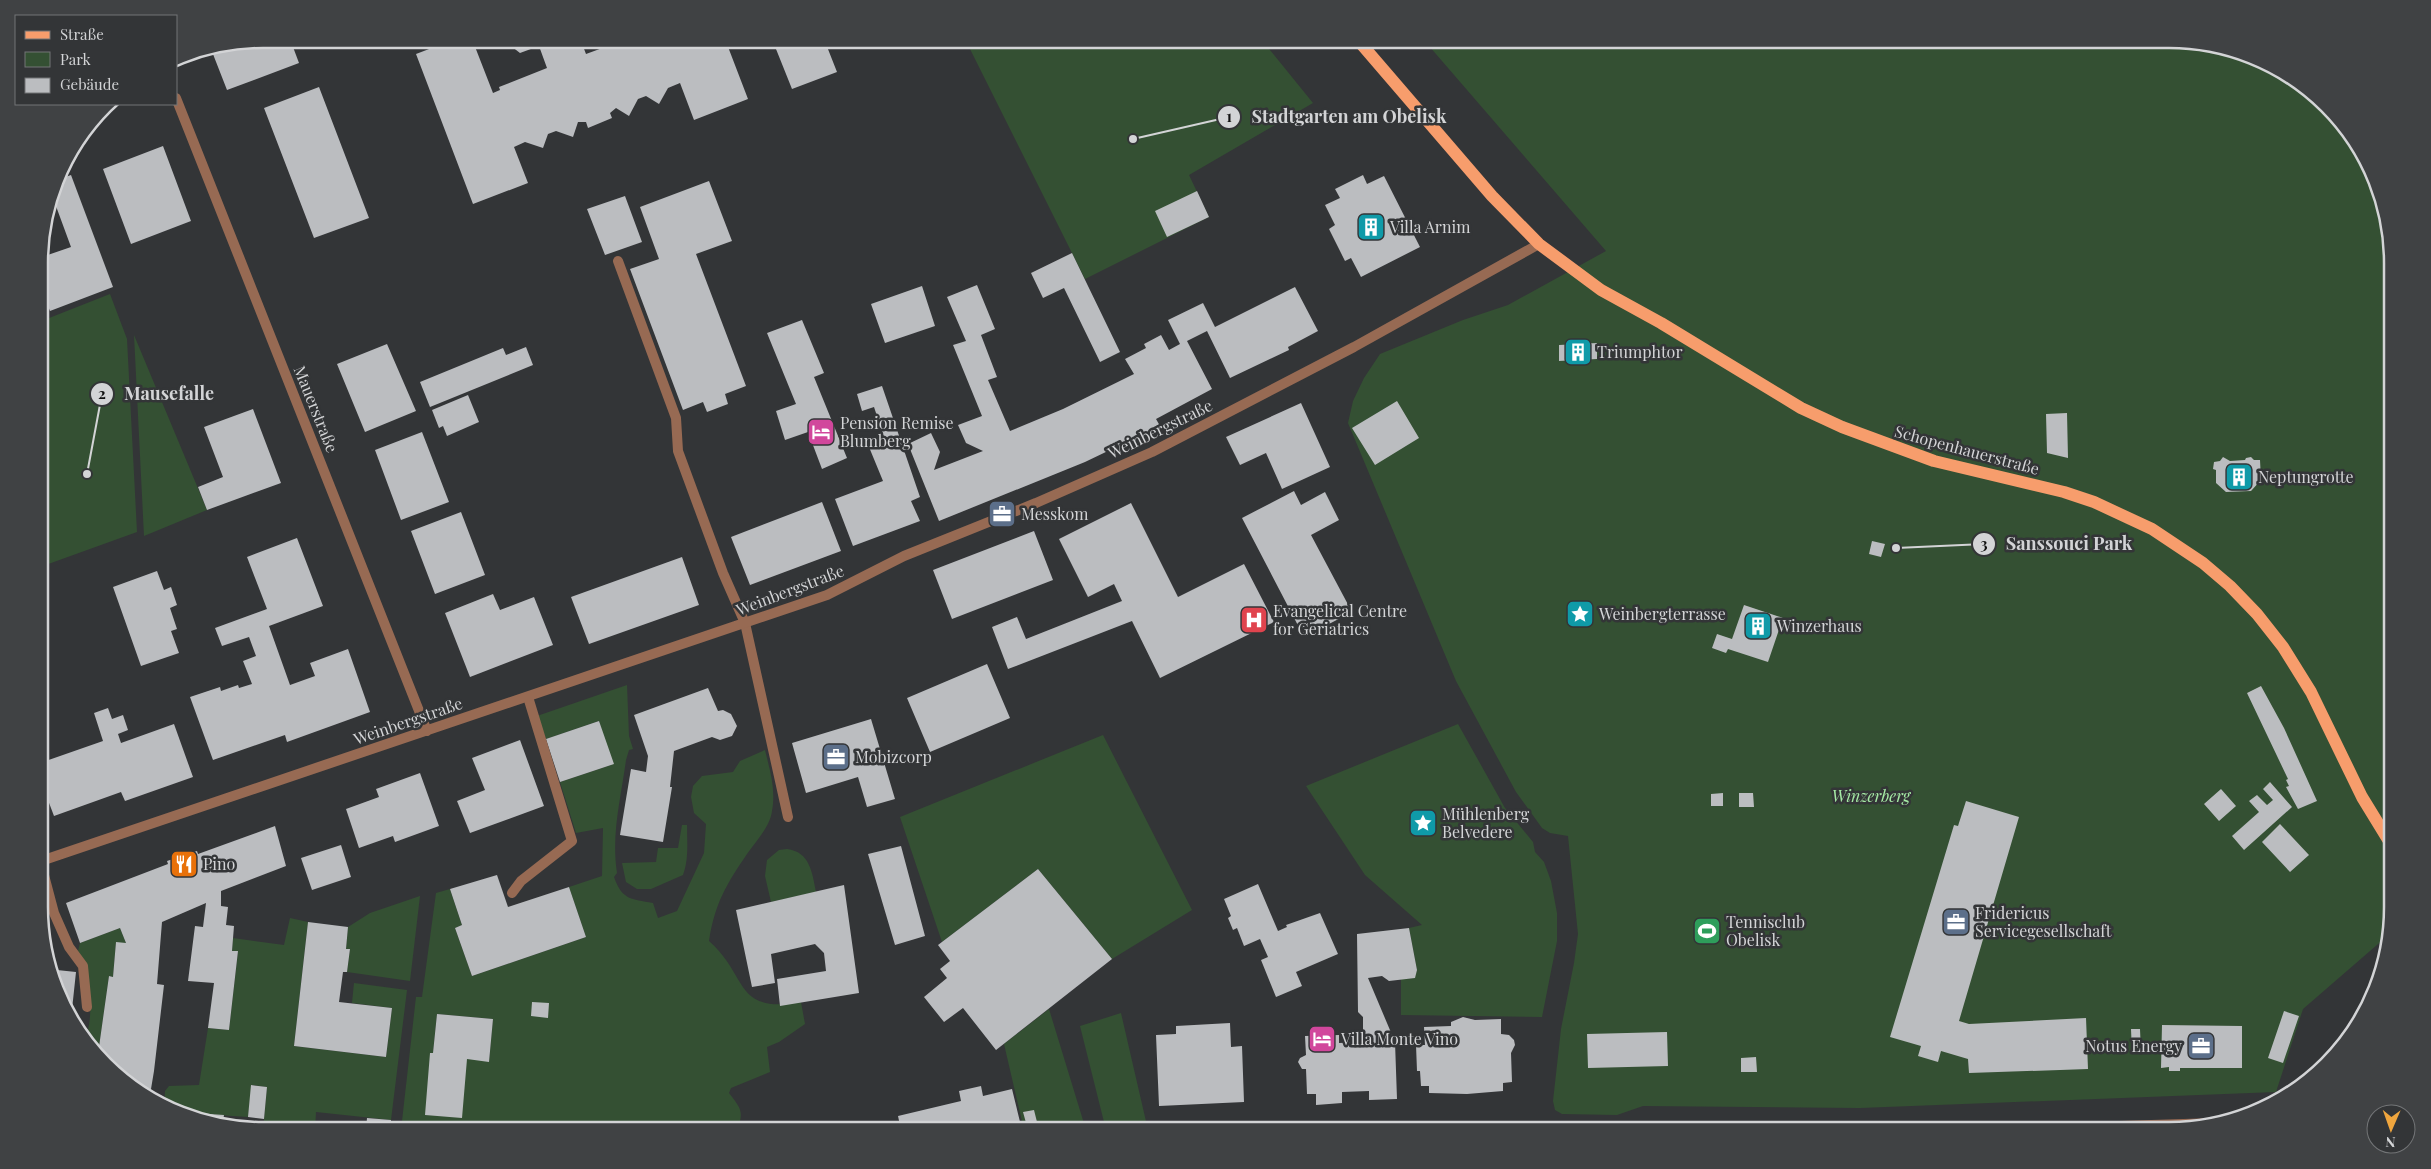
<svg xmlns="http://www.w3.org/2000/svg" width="2431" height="1169" viewBox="0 0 2431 1169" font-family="'Playfair Display',serif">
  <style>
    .green { fill: #345033; fill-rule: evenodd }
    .building { fill: #bbbdc0 }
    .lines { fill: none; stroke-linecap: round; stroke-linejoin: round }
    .lane { stroke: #976a53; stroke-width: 10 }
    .street { stroke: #976a53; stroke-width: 10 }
    .primary { stroke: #f79d6c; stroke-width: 12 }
    .labels { text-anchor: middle; stroke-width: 5; stroke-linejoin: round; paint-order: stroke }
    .poi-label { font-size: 16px; fill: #d3d4d6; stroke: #333537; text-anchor: start }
    .street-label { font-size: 16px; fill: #d3d4d6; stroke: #333537 }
    .park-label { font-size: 16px; font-style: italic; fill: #a6eba5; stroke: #333537 }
    .rim { fill: none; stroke: #d3d4d6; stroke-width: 2.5 }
    .leader { fill: none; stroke: #d3d4d6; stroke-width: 2 }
    .callout-dot { fill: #d3d4d6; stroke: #333537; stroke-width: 2 }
    .mark-label { font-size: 15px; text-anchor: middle; font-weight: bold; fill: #111 }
    .callout-label { font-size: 18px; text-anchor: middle; font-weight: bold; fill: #d3d4d6; stroke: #333537; stroke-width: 5; stroke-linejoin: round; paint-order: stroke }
  </style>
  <rect width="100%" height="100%" fill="#333537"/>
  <path class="green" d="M965,39H1261L1313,103L1189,175L1209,217L1085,279Z
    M1423,39H2169L2267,62L2346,126L2375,177L2390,233L2392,907L2385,938L2303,1009L2276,1092L1860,1108L1643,1106L1617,1115L1562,1114L1555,1110L1553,1101L1561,1029L1574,963L1578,934L1568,836L1550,833L1542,828L1516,792L1456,681L1348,423L1353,401L1364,378L1380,354L1463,320L1508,305L1606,251Z
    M110,294L127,339L137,532L40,567L39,322Z
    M134,335L207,510L144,536Z
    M627,685L629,736L633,749L629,750L626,760C621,798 611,834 617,873L614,877C622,900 631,899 653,903L658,918L677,911L704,853L706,824L694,813L691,797L693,786L702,776L733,772L740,761L765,750C770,771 776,789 772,811C770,827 756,841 747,854C726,885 715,903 709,941C749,976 733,1014 801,1002L805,1024L779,1042L767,1047L770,1072L731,1088L729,1093C742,1110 743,1110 738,1130H401L416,997H422L436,893L450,889L462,925L455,928L472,976L586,937L569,887L602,876L603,828L576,833L560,782L611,765L599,721L546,739L537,716ZM437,1014L493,1019L489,1061L433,1053Z
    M1458,724L1505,808L1533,842L1535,852L1544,862L1551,881L1557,913V941L1542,1017L1401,1015V979L1414,978L1417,970L1409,928L1422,925L1365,875L1306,786Z
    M1103,735L1192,910L1112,959L1038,869L942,942L900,817Z
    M682,825H687C687,842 689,859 683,875L651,889H637L626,882L622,863L656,862L658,848H678Z
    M787,849C810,852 812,872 816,892L771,902L765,876L767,860L779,850Z
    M420,896L410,981L347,972L350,949H346L348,927L370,913Z
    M290,918L308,922L294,1046L386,1057L392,1008L352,1003L354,983L407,990L391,1120L316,1112L315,1130H263L267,1087L252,1085L248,1117L187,1113L164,1107L165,1091L169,1086L199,1085L208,1028L229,1030L238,952L232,951L233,938L284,945Z
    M120,928L126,943H116L113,977L109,976L98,1054L84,1040C95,1022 91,969 78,951L80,943Z
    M1049,1009L1086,1130H1024L1004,1044Z
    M1121,1013L1148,1130H1106L1080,1026Z"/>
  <path class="building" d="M262,39H290L299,63L227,90L211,49Z
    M434,39H449L450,41L472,39L493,93L500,90L499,87L547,68L539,46L520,53L502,39H588L581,41L586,54L627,39H725L748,99L694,120L680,83L668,88L659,104L646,96L638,99L629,116L616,108L610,113L612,118L588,128L586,122H578L573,137L556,131L548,134L543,148L525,142L514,147L528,183L473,204L416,54L437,46Z
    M772,39H824L837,72L792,89Z
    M319,87L369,218L314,238L264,108Z
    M163,146L191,221L131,244L103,169Z
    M71,175L113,287L50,311L39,283V258L71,247L53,198L57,180Z
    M1363,175L1367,184L1384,176L1420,247L1361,277L1351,258L1345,261L1329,229L1335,225L1325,205L1340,198L1335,189Z
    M709,181L732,241L696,254L746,386L725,394L728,404L707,412L703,402L683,410L630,269L659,259L640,207Z
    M1197,191L1209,217L1167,237L1155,211Z
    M625,196L642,242L605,255L587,209Z
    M1072,253L1120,352L1100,362L1064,288L1043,298L1031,273Z
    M977,285L995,329L981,335L997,377L988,380L1010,431L1063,409L1134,374L1125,359L1146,348L1144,344L1161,335L1169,350L1180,344L1168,320L1203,303L1215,327L1295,287L1318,331L1288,347L1289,350L1230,378L1207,331L1187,341L1212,389L1156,419L1160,426L1085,462L939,521L908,444L931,433L940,452L934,470L983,451L966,443L958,425L982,416L953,345L966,341L947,297Z
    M922,286L935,326L885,343L871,304Z
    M802,320L824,373L814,377L847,458L822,469L808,432L785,440L776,411L796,404L767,333Z
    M1597,343V359L1559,361V345Z
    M387,344L416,411L365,432L337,364Z
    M526,347L533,365L430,407L420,382L503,348L506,355Z
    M882,386L920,497L911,501L920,521L853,546L835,499L883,481L869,447L885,440L874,407L862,411L857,394Z
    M468,395L479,422L447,436L443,426L439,428L432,410Z
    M1397,401L1419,438L1375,465L1352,428Z
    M1301,403L1330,467L1282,489L1266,453L1240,465L1226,437Z
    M253,409L281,483L207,510L198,487L223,477L204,427Z
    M2067,413L2068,458L2047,453L2046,414Z
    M422,432L449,502L401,520L375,450Z
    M2223,457L2230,461L2245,460L2246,458L2251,457L2254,460H2260L2261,480L2251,491L2226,492L2216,483V470L2213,469L2214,462L2220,461Z
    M1294,491L1301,505L1325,492L1339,520L1311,535L1352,612L1304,637L1242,518Z
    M822,502L841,551L750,585L731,537Z
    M1131,503L1178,597L1244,564L1274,622L1160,678L1132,621L1008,669L992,627L1017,617L1026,639L1122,601L1114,584L1088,597L1059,539Z
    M461,512L485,575L435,594L411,531Z
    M1034,531L1053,580L952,619L933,570Z
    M297,538L323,606L269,626L290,685L315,676L310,663L348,649L370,712L287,742L285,735L213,760L190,697L220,687L221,691L238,685L239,688L252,684L243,661L256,656L249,637L222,646L215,628L267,609L247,557Z
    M1872,541L1885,544L1881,557L1869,554Z
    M682,557L699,605L589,644L571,597Z
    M157,571L164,590L171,587L177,605L170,608L177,629L171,631L179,653L141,666L113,587Z
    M493,594L500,610L534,597L553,645L470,677L445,613Z
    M1744,605L1783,618L1768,662L1728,649L1726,653L1712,648L1717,634L1732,639Z
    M987,664L1010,718L930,752L907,698Z
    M2261,686L2284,728L2317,801L2298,809L2286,787L2289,786L2286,780L2288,779L2247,693Z
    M708,688L718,711L723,710L731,714L737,726L732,736L720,740L712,737L674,751L670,787H672L663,842L620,835L631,769L646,772L648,756L634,715Z
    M108,708L112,719L123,715L128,730L118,734L121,743L174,724L193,777L125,801L121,792L54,816L40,779V763L103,741L94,713Z
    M871,719L895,799L867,807L858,777L806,793L792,743Z
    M599,721L614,764L560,782L546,739Z
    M520,740L544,806L470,833L457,801L485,790L472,758Z
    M420,773L439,826L395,842L393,836L359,848L346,809L379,797L376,789Z
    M2270,782L2292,807L2244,850L2232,836L2259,812L2249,801L2257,795L2267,805L2273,800L2263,789Z
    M2221,789L2236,806L2219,821L2204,804Z
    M1723,793V806H1711V794Z
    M1739,793H1753L1754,807H1739Z
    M1966,801L2019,817L1959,1021L1969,1024L2086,1018L2088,1069L1969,1073L1968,1059L1941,1051L1938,1062L1918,1056L1921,1046L1890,1037L1954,825L1958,826Z
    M2280,824L2309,855L2290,872L2262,842Z
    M275,826L286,866L221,891V906L228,907L226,925L234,926L232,951H238L229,1030L208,1028L214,983L188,981L195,926L203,927L206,903L162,922L157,984L164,985L154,1071L151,1089L140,1088L98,1054L109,976L113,977L116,942L126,943L120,928L80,943L66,903L168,864L167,861L197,851L198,854Z
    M341,845L351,877L312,890L301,858Z
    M901,846L925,936L895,945L868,854Z
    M1038,869L1112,959L996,1050L963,1008L944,1022L924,997L947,978L940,969L950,961L938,945Z
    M497,875L508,907L569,887L586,937L472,976L455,928L462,925L450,889Z
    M1258,884L1278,931L1287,927L1286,925L1320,913L1338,954L1296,972L1302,986L1276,997L1261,960L1268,957L1260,939L1244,946L1237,928L1233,930L1228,918L1231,916L1224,899Z
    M844,885L859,993L780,1006L777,979L826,971L824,953L815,944L771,954L775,983L752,987L736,910Z
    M308,922L348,927L346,949H350L347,972H343L339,1002L392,1008L386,1057L294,1046Z
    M1409,928L1417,970L1415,978L1389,981L1382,976L1368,978L1395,1042L1397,1099L1369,1100V1091L1342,1092V1103L1316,1105V1094H1307L1306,1069H1302L1298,1062L1300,1058L1306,1055L1305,1036L1339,1035V1043L1363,1042V1017L1358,1012L1357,934Z
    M57,970L76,972L71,1019L56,992Z
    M532,1002L549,1003L548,1018L531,1016Z
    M2284,1011L2299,1016L2283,1063L2268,1058Z
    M437,1014L493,1019L489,1062L467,1059L462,1118L425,1115L430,1053H433Z
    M1463,1017L1475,1020L1501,1019V1034L1509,1035L1514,1040L1515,1045L1511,1053L1512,1082L1503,1083V1091L1467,1094L1429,1093V1086H1421L1420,1071H1417L1416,1045H1425L1424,1027L1451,1026V1022Z
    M1230,1023L1231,1047L1242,1046L1244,1102L1159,1106L1156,1035L1176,1034V1026Z
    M2162,1025L2242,1026V1068H2180V1071H2169V1067L2161,1068Z
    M2131,1029H2140L2141,1053H2132Z
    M1667,1032L1668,1066L1588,1068L1587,1034Z
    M1756,1057L1757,1072H1741V1058Z
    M251,1085L267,1087L264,1119L248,1117Z
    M981,1086L983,1096L1012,1089L1022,1130H901L898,1116L961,1101L959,1091Z
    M1034,1110L1039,1130H1028L1023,1112Z
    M195,1113L224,1115L223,1121L194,1114Z
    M367,1118L391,1120L390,1130H366Z
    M831,1124L833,1130H809V1129Z"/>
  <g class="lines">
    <path class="lane" d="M618,261L676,418L678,451L723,573L745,623L788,817
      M41,864L54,913L69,947L83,966L87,1007
      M512,893L521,881L572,841L528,697"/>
    <path class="street" d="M176,98L427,731
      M41,861L827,595L904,556L1036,503L1152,452L1354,347L1539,244
      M1994,1130L2215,1123"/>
    <path class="primary" d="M1357,39L1492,196L1539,244L1601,290L1661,323L1801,408L1842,427L1934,461L2064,492L2094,502L2152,529L2203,563L2230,586L2257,614L2283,647L2311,692L2362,797L2392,846"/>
  </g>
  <defs>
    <g id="building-square" transform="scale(1.4375)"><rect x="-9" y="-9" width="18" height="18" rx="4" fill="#0f9aa8" stroke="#333537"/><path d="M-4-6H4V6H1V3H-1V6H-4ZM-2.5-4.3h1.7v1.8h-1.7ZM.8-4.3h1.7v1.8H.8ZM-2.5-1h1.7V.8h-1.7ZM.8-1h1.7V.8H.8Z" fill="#fff"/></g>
    <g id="hotel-square" transform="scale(1.4375)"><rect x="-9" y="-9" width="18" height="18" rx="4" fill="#d1479c" stroke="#333537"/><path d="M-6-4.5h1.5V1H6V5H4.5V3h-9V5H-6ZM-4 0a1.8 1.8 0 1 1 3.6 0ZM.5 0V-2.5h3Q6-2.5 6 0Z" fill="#fff"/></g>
    <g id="office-square" transform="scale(1.4375)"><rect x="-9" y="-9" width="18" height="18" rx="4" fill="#5c6f8a" stroke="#333537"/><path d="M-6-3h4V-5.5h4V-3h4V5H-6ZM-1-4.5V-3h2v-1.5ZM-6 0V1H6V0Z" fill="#fff"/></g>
    <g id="sight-square" transform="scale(1.4375)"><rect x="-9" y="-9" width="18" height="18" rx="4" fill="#0f9aa8" stroke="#333537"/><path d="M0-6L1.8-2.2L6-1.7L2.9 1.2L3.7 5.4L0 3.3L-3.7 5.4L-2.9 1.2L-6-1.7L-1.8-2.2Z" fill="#fff"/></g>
    <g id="hospital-square" transform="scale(1.4375)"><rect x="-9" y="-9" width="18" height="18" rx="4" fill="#e0444e" stroke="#333537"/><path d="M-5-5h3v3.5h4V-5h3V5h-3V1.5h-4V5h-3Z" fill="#fff"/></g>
    <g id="restaurant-square" transform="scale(1.4375)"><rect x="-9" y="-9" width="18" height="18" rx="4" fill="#e8710a" stroke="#333537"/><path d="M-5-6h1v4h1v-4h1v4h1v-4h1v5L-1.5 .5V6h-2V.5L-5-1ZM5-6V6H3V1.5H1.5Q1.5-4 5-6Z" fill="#fff"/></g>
    <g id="stadium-square" transform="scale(1.4375)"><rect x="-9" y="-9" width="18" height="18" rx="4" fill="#2e9e5b" stroke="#333537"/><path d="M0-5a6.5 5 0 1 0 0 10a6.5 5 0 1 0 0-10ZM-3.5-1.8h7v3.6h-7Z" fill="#fff"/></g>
  </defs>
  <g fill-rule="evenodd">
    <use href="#building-square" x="1371" y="227"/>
    <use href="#building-square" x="1578" y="352"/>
    <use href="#hotel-square" x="821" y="432"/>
    <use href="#building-square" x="2239" y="477"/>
    <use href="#office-square" x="1002" y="514"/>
    <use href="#sight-square" x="1580" y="614"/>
    <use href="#hospital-square" x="1254" y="620"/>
    <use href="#building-square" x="1758" y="626"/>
    <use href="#office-square" x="836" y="757"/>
    <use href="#sight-square" x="1423" y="823"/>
    <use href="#restaurant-square" x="184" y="864"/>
    <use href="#office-square" x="1956" y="922"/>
    <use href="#stadium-square" x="1707" y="931"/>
    <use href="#hotel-square" x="1322" y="1039"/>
    <use href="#office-square" x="2201" y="1046"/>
  </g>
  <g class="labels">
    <g class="poi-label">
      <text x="1390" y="233">Villa Arnim</text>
      <text x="1597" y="358">Triumphtor</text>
      <text x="840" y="429">Pension Remise<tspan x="840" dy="18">Blumberg</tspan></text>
      <text x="2258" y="483">Neptungrotte</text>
      <text x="1021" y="520">Messkom</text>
      <text x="1273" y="617">Evangelical Centre<tspan x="1273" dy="18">for Geriatrics</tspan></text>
      <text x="1599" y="620">Weinbergterrasse</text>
      <text x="1777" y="632">Winzerhaus</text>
      <text x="855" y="763">Mobizcorp</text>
      <text x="1442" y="820">Mühlenberg<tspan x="1442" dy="18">Belvedere</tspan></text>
      <text x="203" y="870">Pino</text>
      <text x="1975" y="919">Fridericus<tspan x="1975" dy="18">Servicegesellschaft</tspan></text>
      <text x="1726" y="928">Tennisclub<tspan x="1726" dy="18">Obelisk</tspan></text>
      <text x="1341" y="1045">Villa Monte Vino</text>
      <text x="2182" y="1052" text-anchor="end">Notus Energy</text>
    </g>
    <g class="street-label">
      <text transform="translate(316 409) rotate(68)" y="6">Mauerstraße</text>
      <text transform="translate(1160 429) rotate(-26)" y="6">Weinbergstraße</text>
      <text transform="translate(1967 450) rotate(15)" y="6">Schopenhauerstraße</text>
      <text transform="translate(790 590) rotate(-21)" y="6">Weinbergstraße</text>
      <text transform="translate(408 721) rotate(-19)" y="6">Weinbergstraße</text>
    </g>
    <g class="park-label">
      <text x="1871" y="802">Winzerberg</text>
    </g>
  </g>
  <path d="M0 0H2431V1169H0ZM263 48H2169A215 215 0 0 1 2384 263V907A215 215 0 0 1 2169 1122H263A215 215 0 0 1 48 907V263A215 215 0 0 1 263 48Z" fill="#404244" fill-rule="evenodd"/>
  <path class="rim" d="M263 48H2169A215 215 0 0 1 2384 263V907A215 215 0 0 1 2169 1122H263A215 215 0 0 1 48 907V263A215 215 0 0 1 263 48Z"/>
  <path class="leader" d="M1133 139L1229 117M87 474L102 394M1896 548L1984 544"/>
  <g class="callout-dot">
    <circle cx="1133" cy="139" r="5"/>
    <circle cx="87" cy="474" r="5"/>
    <circle cx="1896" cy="548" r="5"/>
    <circle cx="1229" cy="117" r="12"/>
    <circle cx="102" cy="394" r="12"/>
    <circle cx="1984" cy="544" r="12"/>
  </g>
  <g class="mark-label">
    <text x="1229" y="122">1</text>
    <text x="102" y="399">2</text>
    <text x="1984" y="549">3</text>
  </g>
  <g class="callout-label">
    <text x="1349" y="123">Stadtgarten am Obelisk</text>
    <text x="169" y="400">Mausefalle</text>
    <text x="2069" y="550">Sanssouci Park</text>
  </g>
  <rect x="15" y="15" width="162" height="90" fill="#333537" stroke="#737577"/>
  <rect x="25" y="31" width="25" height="8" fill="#f79d6c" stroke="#737577"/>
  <text x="60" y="40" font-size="15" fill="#d3d4d6">Straße</text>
  <rect x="25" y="52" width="25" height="15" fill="#345033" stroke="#737577"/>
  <text x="60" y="65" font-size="15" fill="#d3d4d6">Park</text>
  <rect x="25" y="78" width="25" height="15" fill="#bbbdc0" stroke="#737577"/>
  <text x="60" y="90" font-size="15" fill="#d3d4d6">Gebäude</text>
  <g transform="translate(2391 1129) rotate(182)"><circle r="24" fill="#333537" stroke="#737577"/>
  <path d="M0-4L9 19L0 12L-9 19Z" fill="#f0a63e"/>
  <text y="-8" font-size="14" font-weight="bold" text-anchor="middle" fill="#d3d4d6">N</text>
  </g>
</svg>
